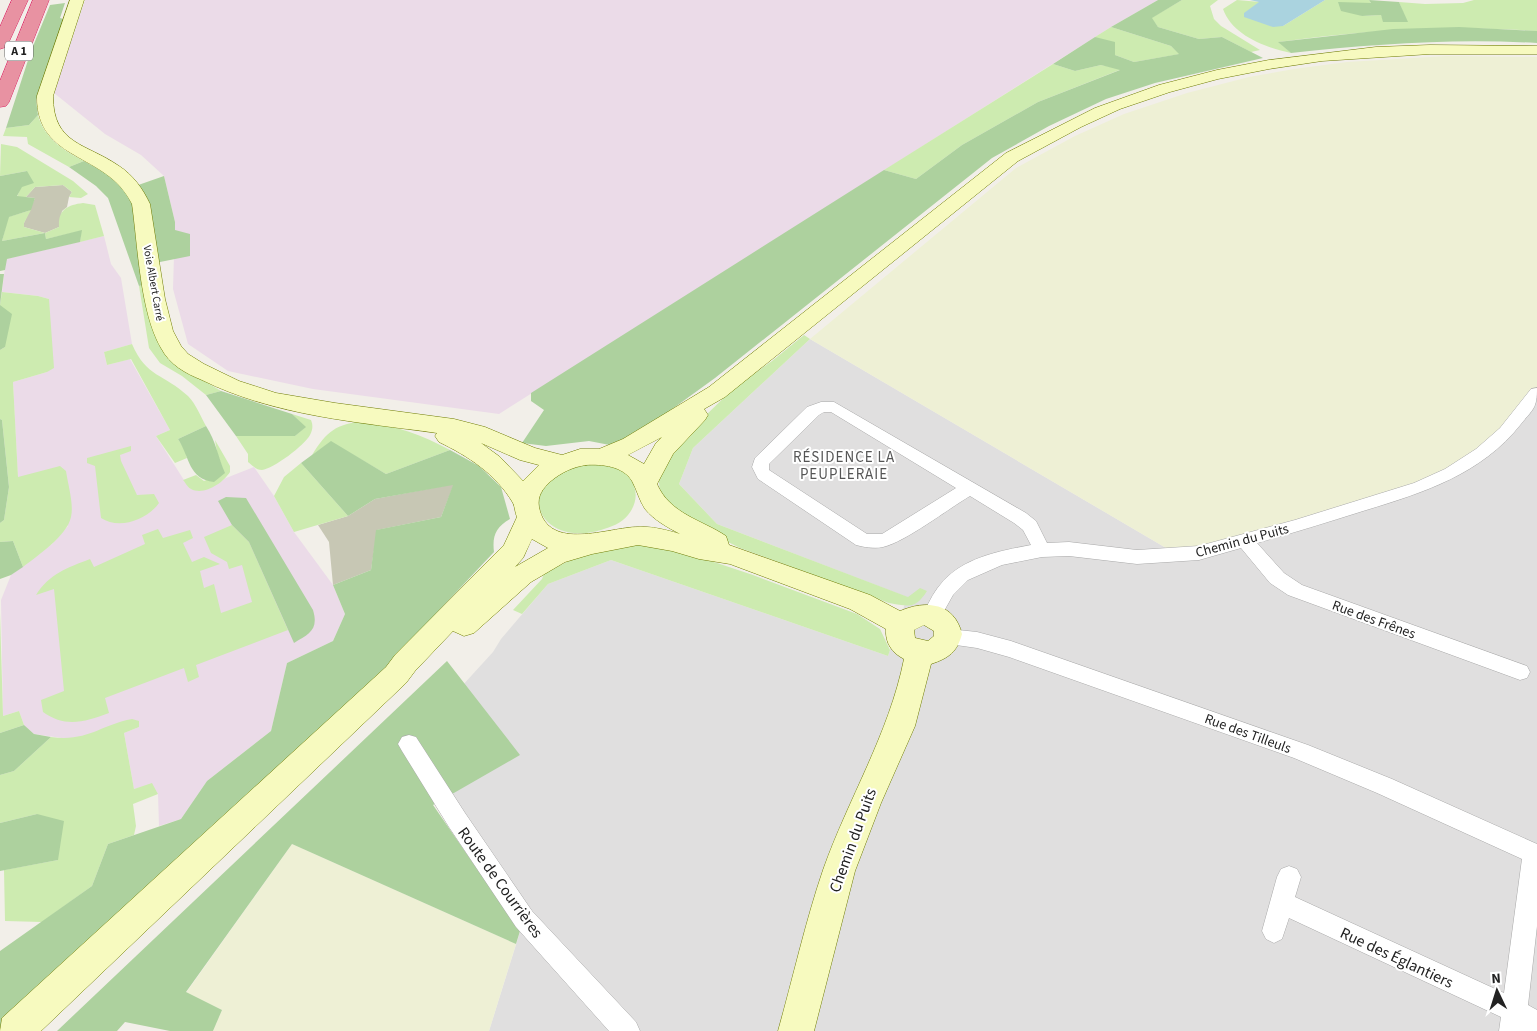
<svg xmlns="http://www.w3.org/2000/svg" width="1537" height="1031" viewBox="0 0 1537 1031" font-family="'Source Sans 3',sans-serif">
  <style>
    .residential { fill: #e0dfdf }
    .industrial { fill: #ebdbe8 }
    .construction { fill: #c7c7b4 }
    .farmland { fill: #eef0d5 }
    .grass { fill: #cdebb0 }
    .forest { fill: #add19e }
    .water { fill: #aad3df }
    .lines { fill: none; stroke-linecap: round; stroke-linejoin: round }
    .street-casing { stroke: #a9a9a9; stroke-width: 1 }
    .secondary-casing { stroke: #707d05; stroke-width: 1 }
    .highway-casing { stroke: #dc2a67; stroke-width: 1 }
    .street { fill: #fff; fill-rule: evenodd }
    .secondary { fill: #f7fabf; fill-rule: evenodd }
    .highway { fill: #e892a2; fill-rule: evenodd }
    .labels { text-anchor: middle; stroke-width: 4; stroke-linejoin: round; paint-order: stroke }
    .far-street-label { font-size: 11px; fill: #222; stroke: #fff }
    .shield { fill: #fff; stroke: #646464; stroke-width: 1 }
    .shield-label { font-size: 12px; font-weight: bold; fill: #222 }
    .street-label { font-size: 14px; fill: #222; stroke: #fff }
    .neighbourhood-label { font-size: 15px; letter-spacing: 1px; fill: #555; stroke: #fff }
    .near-street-label { font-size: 16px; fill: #222; stroke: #fff }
  </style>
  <rect width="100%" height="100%" fill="#f2efe9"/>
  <path class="residential" d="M810,339L1178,555L1506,432L1537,393V1031H489L524,919L409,744L493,652L501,639L548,584L611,560L888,656L907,597L717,524L679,484L693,448Z"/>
  <path class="industrial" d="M85,0H1158L1111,27L499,414L313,389L228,371L188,344L173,289L175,222L164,176L141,155L105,134L54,93Z
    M104,236L111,264L121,278L132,344L104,352L107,365L130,359L170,430L156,436L189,488L195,490L208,489L226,478L254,467L274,496L294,532L333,585L345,614L333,641L287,663L271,731L207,781L181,819L159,826L158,794L152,784L134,789L124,733L139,727L69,739L34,734L24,725L19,711L3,716L1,600L11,575L52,544L68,526L18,478L13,382L47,372L49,299L38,296L2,292L6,259Z"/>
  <path class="construction" d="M63,185L72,192L69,197L67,207L62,211L59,227L45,233L24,227V223L35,198L26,197L35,187Z
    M454,484L441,517L377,530L371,570L333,585L329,542L318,525L348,516L375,499Z"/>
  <path class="farmland" d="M1447,56L1537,57V393L1506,432L1451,473L1178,555L810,339L1016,168L1075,136L1124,114L1187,93L1249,77L1294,69L1347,62Z
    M292,844L516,944L489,1031H213L222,1010L186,993Z"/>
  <path class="grass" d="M1182,0H1218L1210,6L1214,19L1221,26L1260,50L1251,52L1222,37L1199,39L1158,27L1151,18Z
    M1237,0L1260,2L1245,13L1283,26L1325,0H1369L1371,3H1339L1362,16L1381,15L1384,22H1407L1399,2L1425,4L1463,3L1474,0H1537V31C1450,25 1365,30 1279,42L1291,53C1266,48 1232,35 1223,9Z
    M1111,27L1171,46L1180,54L1134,62L1115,55L1095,37Z
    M1053,64L1075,71L1101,65L1122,69L1038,102L962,145L916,179L884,170Z
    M38,115C44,138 64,151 84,161L69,167L28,144L27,137L3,136L6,128L29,125Z
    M1,144L17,147L73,181L88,194L81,198L69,197L72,192L63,185L35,187L26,197H17L27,171L0,176Z
    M83,203L95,205L104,236L80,242L81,231L46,239L45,233L2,241L8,217L31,210L24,223V227L45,233L59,227C58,210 67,205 83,203Z
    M146,284L178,365L221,391L206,395L182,376L160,363L149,348L139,286Z
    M2,292L38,296L49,299L54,368L47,372L13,382L18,477L60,466L66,471C68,485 74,504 71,517C67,536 37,556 23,567L13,541L0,542V523L4,520L9,487L2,420L0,419V350L5,347L0,305Z
    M804,335L810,339L693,448L679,484L717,524L908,597L920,588L927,591C915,610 908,606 889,603L740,548L694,525L661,498L658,476L674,446L734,388L772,361Z
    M132,344C146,377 164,374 188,396C196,404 201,417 206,426L178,439L185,450L187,458L175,463L156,436L170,430L131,359L107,365L104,352Z
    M292,414L311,420C313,425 313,429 310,435C305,445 273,469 262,470C256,470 252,465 248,462V454L236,436H295L305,427Z
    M364,421C397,426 422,435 450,450L386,474L331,442L312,455C327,431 336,424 364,421Z
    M215,440L230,466V472C223,483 204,496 191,489C187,487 186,483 183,480L196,475L204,481L224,473L217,452Z
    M131,446V451L120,455L121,461L137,495L154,494L159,503C147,520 119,530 101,518L95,466L87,463V458Z
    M301,463L348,516L294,532L274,496L284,477Z
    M594,463C600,464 607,464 613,466C635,474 643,497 628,515C622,523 611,527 601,530C535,550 506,475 594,463Z
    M232,525L249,542L288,630L196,665L199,677L188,682L184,668L105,698L109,713C85,722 65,728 43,712L41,700L64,691L54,589L36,595C49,574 67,568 90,559L94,567L145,544L142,535L158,529L163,538L190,530L193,538L183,543L192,562L204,557L220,564L200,571L204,588L214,584L221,613L252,602L242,565L229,569L227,562L211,553L204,537Z
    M643,542L672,548L753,575L857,614L880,629L890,650L888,656L611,560L548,584L522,614L513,610L542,579L544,573L577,557Z
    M0,613L3,716L19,711L24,725L0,733Z
    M132,719L139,721V727L124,733L134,789L152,783L158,794L133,804L136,826L134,835L108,844L92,886L42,922L5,921L4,870L58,860L37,814L0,823V775L14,771L51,737C88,742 100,725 132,719Z"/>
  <path class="forest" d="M1158,0H1182L1152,18L1158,27L1199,39L1222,37L1263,58L1155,83L1106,99L1049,126L992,158L715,378L635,436L615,446L589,441L546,446L522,443L544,410L531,401V393L884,170L916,179L962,145L1038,102L1120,70L1101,65L1075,71L1053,64L1095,37L1115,42V55L1134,62L1179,54L1171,46L1111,27Z
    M1369,0L1399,2L1408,22H1383L1381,15L1362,16L1341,11L1338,2L1371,3Z
    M65,3L60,18L67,20L36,100L38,115L29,125L6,128L31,51L50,5Z
    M1459,27L1537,31V43C1455,38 1373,44 1291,53L1278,42L1393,29Z
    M84,161L107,174L124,190L164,176L175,222V230L190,234V256L145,265L146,284L139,286L108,198L96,186L69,167Z
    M27,171L34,183L22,187L17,196L35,198L31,210L9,217L2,241L45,233L46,239L82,230L80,242L7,259L5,270L0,271V176Z
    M0,274H4L0,305L12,314L5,347L0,350Z
    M221,391L292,414L306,427L295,436H236L206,395Z
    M0,419L2,420L9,487L4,520L0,523Z
    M206,426C216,441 218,457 225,473L214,482C188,479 190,457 178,439Z
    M331,441L386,474L450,450L479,466L501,487L510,519C496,527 492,536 494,552L382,671L0,1028V951L92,886L108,844L181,819L207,781L271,731L287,663L333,641L345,614L333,585L371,570L376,530L441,517L453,485L375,499L348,516L301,463Z
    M226,497L246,498L313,610C319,630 309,634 294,643L249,542L232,525L218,501Z
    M13,541L23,567L11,575L0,579V542Z
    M447,661L520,755L433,805L520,931L516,944L292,844L186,992L222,1010L213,1031H170L125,1022L117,1031H57Z
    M24,725L34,734L51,737L14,771L0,775V733Z
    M37,814L64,821L58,860L0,871V823Z"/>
  <path class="water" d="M1250,0H1325L1283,26L1273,27L1244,17V13L1259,2Z"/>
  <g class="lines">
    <g class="street-casing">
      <path id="street" d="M1537,388C1537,409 1533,409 1521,424C1481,475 1422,493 1363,511C1328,522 1293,533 1257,543L1284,573L1302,585L1527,666L1530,672L1527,678L1520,680L1288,595L1270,583L1241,548L1199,560L1137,564L1069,556L1042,557L1002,565L968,580L953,595L939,620L932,623L925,620L922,615C928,605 933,593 940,585C961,558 999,551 1031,545L1023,530L1014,523L970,496C948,509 905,542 883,547C873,549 864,547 856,545L758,479L752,467L755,458L807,407L821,402H834L1026,513L1036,521L1047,543L1069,542L1137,550L1199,546L1295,520L1414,483L1445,469L1476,449L1500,428L1531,389ZM824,412H831L956,488L882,534H867L769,470V464L819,415Z
        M949,629L977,632L1011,641L1308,745L1392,779L1537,844V926L1528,1005L1537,1010V1031H1499L1501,1017L1289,918L1282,939L1274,943L1266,939L1262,931L1277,877L1281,869L1289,866L1297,869L1301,877L1295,897L1504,993L1522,859L1377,793L1294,758L1009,657L977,648L942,643L939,637L942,631Z
        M409,735L416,737L465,813L532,911L636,1022L640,1031H609L516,927L449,827L402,751L398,744L402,737Z"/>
    </g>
    <g class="secondary-casing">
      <path id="secondary" d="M70,0H84L53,96C53,145 86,143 119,166C133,175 143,189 150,204L165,299L173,331L181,346L188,354L204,364L239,381L276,393L335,403L454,419L485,427L535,448L562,455L580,449H599L623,439L709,387L1006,153L1095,108L1159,85L1217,70L1269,60L1376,47L1430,45L1537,46V54H1430L1322,61L1269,69L1218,79L1170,92L1120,109L1081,127L1018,161L725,397L704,409L708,415L705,420L673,454L657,484C670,514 702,520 726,536L729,545L870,595L900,611C926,600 954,602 962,634C957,652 949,658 931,664L915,726L881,803L855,871L814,1031H778C793,978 805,923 823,870C848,799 889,734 904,659C892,653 885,643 886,629L850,609L730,564L699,559L672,551L638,545L592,554L565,562L531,582L474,633L464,636L453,631L415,671L406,683L41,1031H0L2,1018L386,667L395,655L504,545L517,517C515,513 515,507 513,503C496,474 468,456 439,442L435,436L437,433C358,422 275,416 202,380C185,373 170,365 161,348C140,312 138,246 132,204C107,151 36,163 37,96ZM662,437L656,443L644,464L628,455ZM481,443L520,460L539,465L523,481L500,457ZM586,465C602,464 623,466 632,481C637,490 639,500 645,509C654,520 667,527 680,534C667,530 651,526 638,527C609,527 548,553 539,507C537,496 543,488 551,481C562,472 573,467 586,465ZM532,539L548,548L515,567L523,558ZM924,625L934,631V636L928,641L915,638L914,630Z"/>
    </g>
    <g class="highway-casing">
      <path id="highway" d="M12,0H28L8,44L6,47L0,49V27Z
        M33,0H49L9,102L6,106L0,107V81Z"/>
    </g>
    <use href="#street" class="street"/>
    <use href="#secondary" class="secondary"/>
    <use href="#highway" class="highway"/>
  </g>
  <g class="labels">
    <g class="far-street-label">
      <text transform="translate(154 283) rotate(80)" y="4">Voie Albert Carré</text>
    </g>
    <rect class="shield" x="5" y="41.5" width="28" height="19" rx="4"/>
    <g class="shield-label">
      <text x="19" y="55">A 1</text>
    </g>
    <g class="street-label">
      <text transform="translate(1242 540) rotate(-15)" y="5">Chemin du Puits</text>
      <text transform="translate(1374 619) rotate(20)" y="5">Rue des Frênes</text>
      <text transform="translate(1248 733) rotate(20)" y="5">Rue des Tilleuls</text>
    </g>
    <g class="neighbourhood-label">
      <text x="844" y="462">RÉSIDENCE LA<tspan x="844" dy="17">PEUPLERAIE</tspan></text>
    </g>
    <g class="near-street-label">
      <text transform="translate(852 840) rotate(-70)" y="6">Chemin du Puits</text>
      <text transform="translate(501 882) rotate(54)" y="6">Route de Courrières</text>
      <text transform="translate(1397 957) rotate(25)" y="6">Rue des Églantiers</text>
    </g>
  </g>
  <g transform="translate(1497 991) rotate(356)" stroke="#ffffff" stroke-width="4" paint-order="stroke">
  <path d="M0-4L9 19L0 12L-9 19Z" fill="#222222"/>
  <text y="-8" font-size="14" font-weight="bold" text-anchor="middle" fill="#222222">N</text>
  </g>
</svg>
